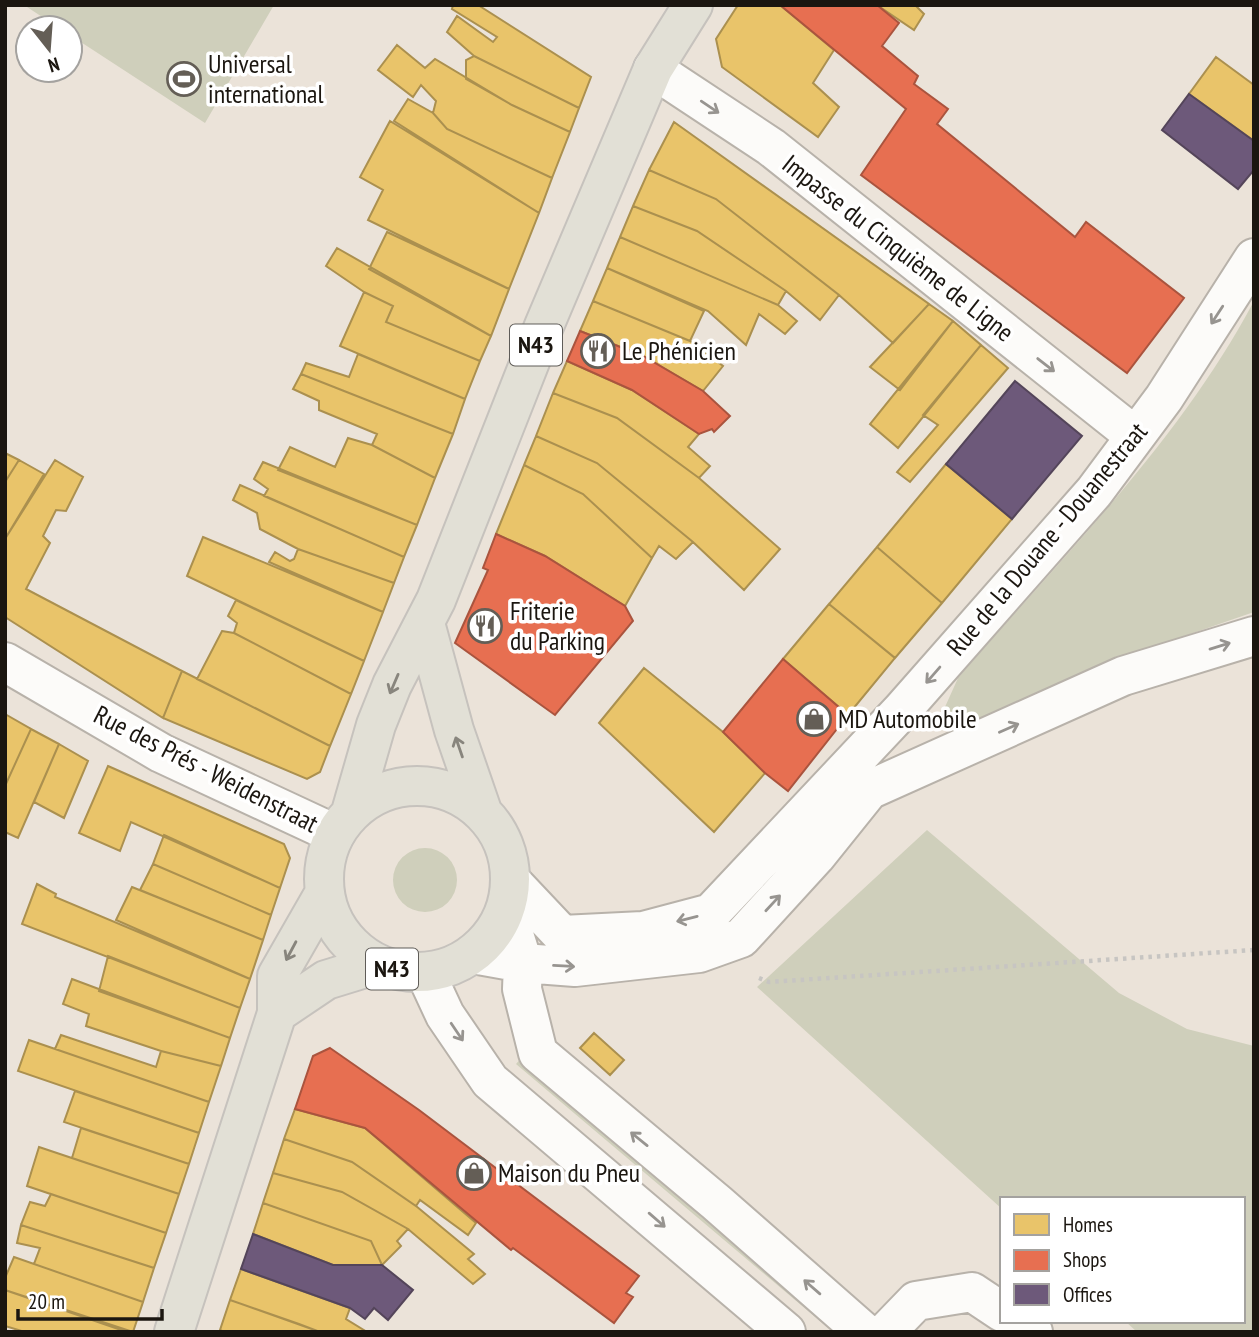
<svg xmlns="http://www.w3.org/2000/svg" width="1259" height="1337" viewBox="0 0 1259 1337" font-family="'PT Sans Narrow',sans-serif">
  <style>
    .green { fill: #cfcfbb }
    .homes { fill: #e9c46a; stroke: #ab904f; stroke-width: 2 }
    .shops { fill: #e76f51; stroke: #aa543e; stroke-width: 2 }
    .offices { fill: #6d597a; stroke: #54455a; stroke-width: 2 }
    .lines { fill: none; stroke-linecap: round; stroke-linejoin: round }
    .minor-casing { stroke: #b8b2aa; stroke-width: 42 }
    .primary-casing { stroke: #c6c2bd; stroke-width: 42 }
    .path { stroke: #c7c5c2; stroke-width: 4.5; stroke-dasharray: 3.5 5; stroke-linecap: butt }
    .minor { stroke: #fcfbf9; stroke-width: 38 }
    .primary { stroke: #e2e0d6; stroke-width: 38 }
    .oneway { stroke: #979490 }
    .oneway2 { stroke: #88857d }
    .labels { text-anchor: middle; stroke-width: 7; stroke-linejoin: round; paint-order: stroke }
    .shield { fill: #fff; stroke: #5f5c58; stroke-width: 2 }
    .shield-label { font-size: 24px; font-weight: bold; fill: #1b1610 }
    .poi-label { font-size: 26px; fill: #1b1610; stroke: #fff; text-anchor: start }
    .street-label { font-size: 26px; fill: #1b1610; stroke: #fff }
  </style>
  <rect width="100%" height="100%" fill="#ebe3d9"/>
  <path class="green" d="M24,5H274L205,123L70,35V28H59Z
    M1254,301V612L1089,669L959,728L945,707L958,678C1061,558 1179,442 1254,301Z
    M927,830L1119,993L1187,1029L1254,1046V1332H1137L1125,1321H1243V1199H1002V1209L757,987Z
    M393 880a32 32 0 1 1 64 0a32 32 0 1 1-64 0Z
    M525,1054L836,1316L827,1327L516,1064Z"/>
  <path class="homes" d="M453,5H478L591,77L579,108L474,56L447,32L457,16L493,42L497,37L452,9Z
    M738,5H780L834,50L813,83L839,107L818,137L722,67L716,39Z
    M877,5H915L924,14L914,30Z
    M397,45L425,68L435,59L512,105L570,132L552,178L447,129L433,113L436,101L421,85L413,97L378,70Z
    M474,56L579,108L570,132L512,105L466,79V60Z
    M1216,57L1254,85V141L1189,94Z
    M408,99L433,113L447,129L552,178L539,213L394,121Z
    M390,121L539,213L509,289L368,220L383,190L360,177Z
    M674,122L929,304L893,343L839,295L716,199L649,170Z
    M649,170L716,199L839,295L820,320L786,291L697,231L633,206Z
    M633,206L697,231L786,291L778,305L620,237Z
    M387,232L509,289L491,336L369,269Z
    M620,237L778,305L797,321L785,334L759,314L746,345L708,311L607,268Z
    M337,248L491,336L480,361L386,322L393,306L364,292L326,266Z
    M607,268L704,311L690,341L593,301Z
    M364,292L393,306L386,322L480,361L465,399L340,346Z
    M593,301L690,341L723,366L703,391L643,356L580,331Z
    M929,304L953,321L900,390L870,367Z
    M953,321L981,345L898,448L870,424Z
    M981,345L1008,368L910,482L897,472L938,425L923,415Z
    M358,354L465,399L453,434L301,374L306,363L349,377Z
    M567,361L632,390L699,434L688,447L710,466L699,478L617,418L553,393Z
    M301,374L453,434L435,478L372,445L377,434L319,410V401L293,389Z
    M553,393L617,418L699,478L780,549L744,590L693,542L597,463L536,436Z
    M536,436L597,463L693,542L676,559L659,546L652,558L583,494L524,465Z
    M348,438L372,445L435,478L417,525L278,470L290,447L335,467Z
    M5,453L19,460L5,482Z
    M19,460L44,474L5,539V482Z
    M55,460L83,477L66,511L56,510L43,536L50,543L26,589L182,671L163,718L5,617V539Z
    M263,462L417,525L404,557L264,496L268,489L254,479Z
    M946,464L1012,519L942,603L877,547Z
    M524,465L583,494L652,558L625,606L545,556L496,534Z
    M240,485L404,557L394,583L298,549L260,529L257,513L233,500Z
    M203,537L383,612L364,661L187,576Z
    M877,547L942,603L895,658L829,604Z
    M298,549L394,583L383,612L269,562L275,552L290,561L294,559Z
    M236,600L364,661L351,694L234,633L237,623L228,616Z
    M829,604L895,658L848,715L783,659Z
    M222,631L234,633L351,694L330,746L197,679Z
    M644,668L723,732L765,773L714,832L599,723Z
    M182,671L330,746L320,772L307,779L163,718Z
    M5,714L31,729L5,786Z
    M31,729L59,744L18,838L5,832V786Z
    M59,744L88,761L64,818L34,802Z
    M108,766L284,844L290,858L280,888L131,822L120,851L79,833Z
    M164,835L280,888L271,915L153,864Z
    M153,864L271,915L263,940L140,890Z
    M37,884L56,894L55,897L250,979L240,1008L22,924Z
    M132,887L263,940L250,979L116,920Z
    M108,956L240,1008L230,1038L99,991Z
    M72,979L230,1038L221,1066L161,1051L86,1026L89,1014L63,1004Z
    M594,1033L624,1060L610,1075L580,1048Z
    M61,1035L156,1067L161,1051L221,1066L209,1102L55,1049Z
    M29,1040L209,1102L199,1133L18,1071Z
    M75,1091L199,1133L189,1164L64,1122Z
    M295,1109L365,1128L476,1223L468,1235L420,1200L416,1206L352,1162L284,1139Z
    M81,1128L189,1164L179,1194L72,1158Z
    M284,1139L352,1162L416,1206L474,1254L468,1259L485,1274L473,1284L408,1229L342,1192L273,1173Z
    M39,1147L179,1194L166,1233L27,1186Z
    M273,1173L342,1192L408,1229L397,1241L401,1246L382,1265L371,1241L263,1203Z
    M51,1194L166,1233L154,1268L21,1225L30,1202L45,1206Z
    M263,1203L371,1241L382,1265H333L253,1234Z
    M21,1225L154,1268L143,1302L34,1264L40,1248L17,1243Z
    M14,1257L143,1302L133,1332L5,1290V1278Z
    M241,1269L350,1308L346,1319L367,1332H320L230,1300Z
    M5,1290L127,1332H25L5,1326Z
    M230,1300L299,1324L320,1332H224L220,1330Z"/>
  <path class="shops" d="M780,5H877L899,23L882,46L918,76L914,84L948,109L937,124L1075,237L1086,222L1184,298L1127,373L861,175L906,109Z
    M580,331L643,356L703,391L730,416L714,432L712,429L699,434L632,390L567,361Z
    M496,534L545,556L625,606L633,621L555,715L455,643L488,570L483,568Z
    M783,659L848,715L788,791L765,773L723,732Z
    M330,1048L419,1110L639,1276L626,1293L633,1297L614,1323L513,1248L511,1250L365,1128L295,1109L313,1056Z"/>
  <path class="offices" d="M1189,94L1254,141V170L1238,189L1162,130Z
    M1015,381L1082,436L1012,519L946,464Z
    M253,1234L333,1265H382L413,1290L388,1320L374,1308L365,1319L350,1308L241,1269Z"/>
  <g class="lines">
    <g class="minor-casing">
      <path id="minor" d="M653,69L771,147L1135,436
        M5,662L161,753L335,834
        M511,881L562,935L643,931L711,913L902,710L1094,492L1164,398L1254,258
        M506,909L523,963L522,989L538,1053L717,1203L864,1332
        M473,954L523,963L575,967L699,953L741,938L816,856L869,790L1123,676L1254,636
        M425,972L445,1015L490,1081L786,1332
        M1016,1321L1033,1332
        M886,1332L916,1301L972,1292L1002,1312"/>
    </g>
    <g class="primary-casing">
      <path id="primary" d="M425,623L454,730L482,811
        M324 879a93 93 0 1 1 186 0a93 93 0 1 1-186 0Z
        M351,812L376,725L392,685L436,600L544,326L653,69L693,5
        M277,1013L326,980L378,964
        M174,1332L277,1013V976L324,894"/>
    </g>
    <path class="path" d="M759,978L769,982L1254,950"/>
    <use href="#minor" class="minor"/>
    <use href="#primary" class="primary"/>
  </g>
  <defs><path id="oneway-shaft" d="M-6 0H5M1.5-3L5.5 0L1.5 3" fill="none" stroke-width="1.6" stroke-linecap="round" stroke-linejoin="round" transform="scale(1.75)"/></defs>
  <g class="oneway">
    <use href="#oneway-shaft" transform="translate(710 107) rotate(34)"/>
    <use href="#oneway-shaft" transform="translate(1217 315) rotate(123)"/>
    <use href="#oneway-shaft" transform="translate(1046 365) rotate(38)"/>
    <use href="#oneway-shaft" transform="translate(1220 646) rotate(-17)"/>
    <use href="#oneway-shaft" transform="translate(933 675) rotate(131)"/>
    <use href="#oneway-shaft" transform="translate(1009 728) rotate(-24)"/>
    <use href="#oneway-shaft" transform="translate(773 903) rotate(-47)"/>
    <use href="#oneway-shaft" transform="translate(687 919) rotate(166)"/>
    <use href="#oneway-shaft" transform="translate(564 966) rotate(3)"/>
    <use href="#oneway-shaft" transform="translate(457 1032) rotate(56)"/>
    <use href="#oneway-shaft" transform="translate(639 1139) rotate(-141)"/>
    <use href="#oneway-shaft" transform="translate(657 1220) rotate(41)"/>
    <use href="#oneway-shaft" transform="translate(812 1287) rotate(-139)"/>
  </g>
  <g class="oneway2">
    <use href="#oneway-shaft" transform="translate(394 684) rotate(113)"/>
    <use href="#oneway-shaft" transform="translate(459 747) rotate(-109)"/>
    <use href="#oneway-shaft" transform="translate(291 951) rotate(118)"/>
  </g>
  <defs>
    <g id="stadium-ring" transform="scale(1.75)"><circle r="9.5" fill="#fff" stroke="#645e56" stroke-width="1.5"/><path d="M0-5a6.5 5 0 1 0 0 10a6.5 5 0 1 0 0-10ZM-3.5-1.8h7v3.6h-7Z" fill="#645e56"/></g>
    <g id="restaurant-ring" transform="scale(1.75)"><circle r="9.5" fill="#fff" stroke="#645e56" stroke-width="1.5"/><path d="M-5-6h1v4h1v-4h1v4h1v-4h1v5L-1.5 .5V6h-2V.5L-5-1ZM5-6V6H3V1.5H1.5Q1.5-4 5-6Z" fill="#645e56"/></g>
    <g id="shop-ring" transform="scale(1.75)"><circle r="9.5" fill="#fff" stroke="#645e56" stroke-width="1.5"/><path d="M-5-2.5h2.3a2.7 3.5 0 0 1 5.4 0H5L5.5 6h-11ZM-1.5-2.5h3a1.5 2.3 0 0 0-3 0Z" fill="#645e56"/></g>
  </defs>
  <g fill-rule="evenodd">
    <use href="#stadium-ring" x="184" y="79"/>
    <use href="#restaurant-ring" x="598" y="351"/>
    <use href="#restaurant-ring" x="485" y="626"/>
    <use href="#shop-ring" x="814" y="719"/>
    <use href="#shop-ring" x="474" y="1173"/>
  </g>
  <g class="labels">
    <g class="shield">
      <rect x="510" y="324.5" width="52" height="41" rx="5"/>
      <rect x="366" y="948.5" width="52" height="41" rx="5"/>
    </g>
    <g class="shield-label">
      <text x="536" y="353">N43</text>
      <text x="392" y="977">N43</text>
    </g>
    <g class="poi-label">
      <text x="208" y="73">Universal<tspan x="208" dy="30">international</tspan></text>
      <text x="622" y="360">Le Phénicien</text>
      <text x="510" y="620">Friterie<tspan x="510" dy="30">du Parking</tspan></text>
      <text x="838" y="728">MD Automobile</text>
      <text x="498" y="1182">Maison du Pneu</text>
    </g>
    <g class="street-label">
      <text transform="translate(898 248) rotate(38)" y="9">Impasse du Cinquième de Ligne</text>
      <text transform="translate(1047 539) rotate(-50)" y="9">Rue de la Douane - Douanestraat</text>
      <text transform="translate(206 769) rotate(27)" y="9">Rue des Prés - Weidenstraat</text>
    </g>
  </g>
  <rect width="1259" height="1337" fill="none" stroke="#1b1610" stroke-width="14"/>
  <rect x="1000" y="1197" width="245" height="126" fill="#ffffff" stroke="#a4a29f" stroke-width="2"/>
  <rect x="1014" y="1214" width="35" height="21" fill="#e9c46a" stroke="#a4a29f" stroke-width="2"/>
  <text x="1063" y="1232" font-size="21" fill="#1b1610">Homes</text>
  <rect x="1014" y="1250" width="35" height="21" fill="#e76f51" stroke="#a4a29f" stroke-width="2"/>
  <text x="1063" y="1267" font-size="21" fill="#1b1610">Shops</text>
  <rect x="1014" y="1284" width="35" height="21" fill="#6d597a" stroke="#a4a29f" stroke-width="2"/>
  <text x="1063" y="1302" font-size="21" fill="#1b1610">Offices</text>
  <g transform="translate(49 49) rotate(163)"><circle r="33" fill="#ffffff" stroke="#a4a29f" stroke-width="2"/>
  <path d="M0-5L12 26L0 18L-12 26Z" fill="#645e56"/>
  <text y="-10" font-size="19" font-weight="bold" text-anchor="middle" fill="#1b1610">N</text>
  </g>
  <path d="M18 1309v10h144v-10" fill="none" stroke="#1b1610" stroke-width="3.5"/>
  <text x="28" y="1309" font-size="21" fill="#1b1610" stroke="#ffffff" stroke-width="5" paint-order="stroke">20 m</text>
</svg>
